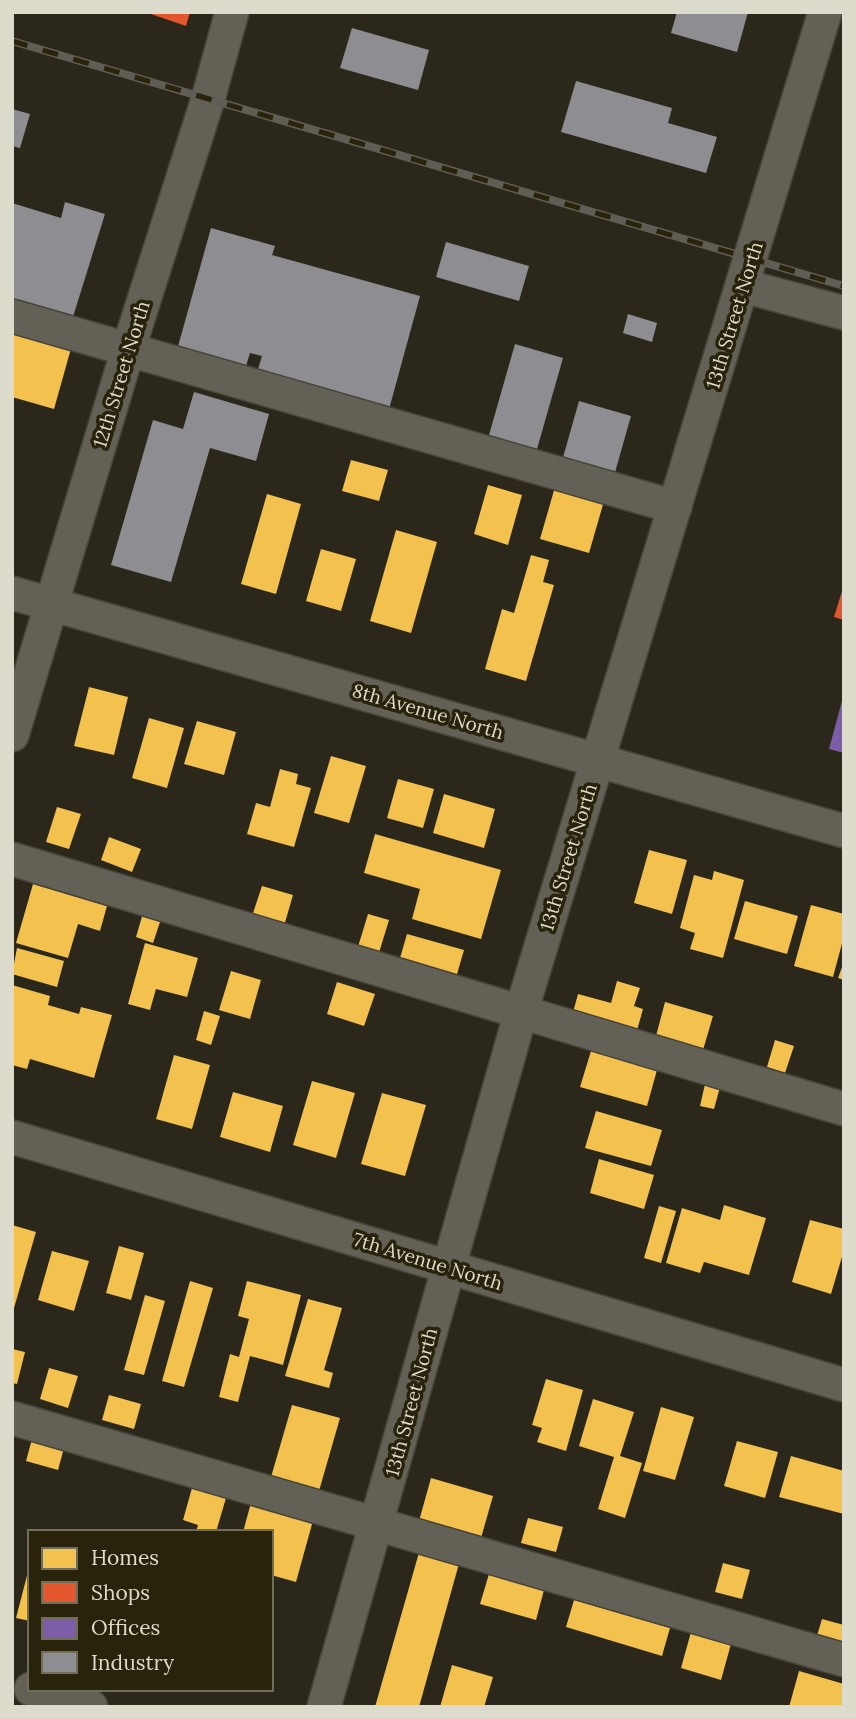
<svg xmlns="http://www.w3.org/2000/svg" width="856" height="1719" viewBox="0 0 856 1719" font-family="Lora,serif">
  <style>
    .homes { fill: #f2c14e }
    .shops { fill: #e4572e }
    .offices { fill: #7b5ea7 }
    .industry { fill: #8d8d92 }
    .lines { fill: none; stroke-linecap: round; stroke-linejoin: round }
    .minor-casing { stroke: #47443a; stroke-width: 36 }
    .minor { stroke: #636056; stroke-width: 33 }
    .rail-casing { stroke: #605e54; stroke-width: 8 }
    .rail { stroke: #28230a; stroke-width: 5; stroke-dasharray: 16; stroke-linecap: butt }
    .labels { text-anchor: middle; stroke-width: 7; stroke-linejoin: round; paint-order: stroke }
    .street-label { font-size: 19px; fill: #dddbcc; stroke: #28230a }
  </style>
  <rect width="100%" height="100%" fill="#2b281b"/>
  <path class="homes" d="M12,328L72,345L54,409L12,397Z
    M351,460L388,470L379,501L342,491Z
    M488,485L522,495L508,545L474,534Z
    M555,487L604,501L589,553L540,539Z
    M267,494L301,504L276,594L241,584Z
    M396,530L437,542L411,633L370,621Z
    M321,549L356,559L341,611L306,601Z
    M531,555L549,560L543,582L554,585L526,681L485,669L502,609L514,613Z
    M89,687L128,697L114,755L74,746Z
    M149,718L184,728L167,788L132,778Z
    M197,721L236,732L224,775L184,764Z
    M331,756L366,766L349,823L314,813Z
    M280,769L298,774L296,784L311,788L294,847L247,834L256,803L270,807Z
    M398,779L434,789L423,828L387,818Z
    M444,794L495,809L484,848L433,833Z
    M57,807L81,814L69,849L46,842Z
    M375,834L501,870L481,939L412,919L420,889L364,873Z
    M109,837L141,849L132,872L101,860Z
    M649,850L687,860L672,914L634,903Z
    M714,871L744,880L723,958L690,949L695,933L680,928L694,875L712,880Z
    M33,884L107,906L100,931L78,924L68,958L16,943Z
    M262,886L293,895L284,926L252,916Z
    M745,901L798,916L787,954L734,939Z
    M811,905L844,914V936L833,977L794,966Z
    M143,913L161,919L153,943L136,937Z
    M368,914L389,920L378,956L357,950Z
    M407,934L464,950L455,981L398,965Z
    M145,943L198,958L187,997L156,989L150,1010L128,1004Z
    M17,948L64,961L57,987L12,974Z
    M844,962V980L838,978Z
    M231,971L261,980L250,1019L219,1010Z
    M617,981L640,988L634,1006L643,1009L636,1034L572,1016L578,994L611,1003Z
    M337,982L375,994L364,1026L327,1014Z
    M12,985L50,996L48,1005L79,1014L81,1007L112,1015L94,1078L30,1059L27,1069L12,1065Z
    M665,1002L713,1016L703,1050L656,1036Z
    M204,1011L220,1016L211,1045L196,1040Z
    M775,1040L794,1046L785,1073L767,1067Z
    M591,1051L657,1070L647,1106L580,1087Z
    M174,1055L210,1065L192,1129L156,1119Z
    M312,1081L355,1093L336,1158L293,1145Z
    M705,1084L720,1087L714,1109L700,1106Z
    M233,1092L283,1106L270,1152L220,1137Z
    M382,1093L426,1105L405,1176L361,1164Z
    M596,1111L662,1130L651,1166L585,1148Z
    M599,1159L654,1175L644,1209L590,1193Z
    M724,1205L766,1218L749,1275L704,1262L700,1273L666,1263L682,1208L720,1220Z
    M659,1206L676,1211L661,1263L644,1258Z
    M810,1220L844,1229V1250L831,1294L792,1282Z
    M12,1225L36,1232L14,1308L12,1307Z
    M119,1246L144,1253L131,1300L106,1293Z
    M52,1251L89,1261L74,1311L38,1300Z
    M190,1281L213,1288L184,1387L162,1381Z
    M247,1281L301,1295L283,1365L250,1356L238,1402L219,1397L230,1354L239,1357L249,1319L238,1316Z
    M145,1295L165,1301L144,1375L124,1370Z
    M308,1299L342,1308L324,1370L333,1373L329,1388L285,1376Z
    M12,1349L25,1352L17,1384L12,1383Z
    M49,1368L78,1376L68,1408L40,1399Z
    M546,1379L583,1390L566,1451L537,1442L542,1428L532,1425Z
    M109,1395L141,1404L134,1429L102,1420Z
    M593,1399L634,1412L620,1456L642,1463L625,1518L598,1509L614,1457L579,1446Z
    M292,1405L340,1418L319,1491L271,1477Z
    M661,1407L694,1417L675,1480L643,1471Z
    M32,1439L64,1448L58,1470L26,1461Z
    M737,1441L778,1452L765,1498L724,1486Z
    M791,1456L844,1471V1514L779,1497Z
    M431,1478L493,1496L481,1538L419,1521Z
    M192,1488L226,1498L216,1532H196L198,1525L183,1520Z
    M252,1499L314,1517L296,1582L271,1575V1532H243Z
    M528,1518L563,1527L556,1552L521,1543Z
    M420,1549L460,1560L419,1707H375Z
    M723,1563L750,1570L742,1599L715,1592Z
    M29,1568H30V1621L16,1618Z
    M489,1574L544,1590L536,1620L480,1604Z
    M574,1600L670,1628L662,1656L566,1627Z
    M822,1619L844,1625V1647L816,1639Z
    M691,1632L731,1644L721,1680L681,1668Z
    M452,1665L493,1677L484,1707H440Z
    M799,1671L844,1684V1707H789Z"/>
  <path class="shops" d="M145,12H190L186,26Z
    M843,588H844V620L834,617Z"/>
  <path class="offices" d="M843,697H844V753L829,749Z"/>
  <path class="industry" d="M677,12H748L737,52L671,33Z
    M352,28L429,50L418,90L340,68Z
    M576,81L672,108L668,123L717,137L706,173L561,132Z
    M12,109L30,114L20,148L12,146Z
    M65,202L105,214L72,320L12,302V203L61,218Z
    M211,228L275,246L272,255L420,296L388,413L256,376L262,356L250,353L245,369L177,350Z
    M446,242L529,266L519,301L436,277Z
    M628,314L657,323L652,342L623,333Z
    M515,344L563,358L535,456L487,442Z
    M194,392L269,414L256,461L210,448L171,582L111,565L153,420L183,429Z
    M579,401L631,416L614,476L562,461Z"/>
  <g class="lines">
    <g class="minor-casing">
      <path id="minor" d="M744,286L844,313
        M12,316L675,507
        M12,593L844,831
        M12,735L128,350L208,99L232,12
        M12,859L844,1109
        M12,1137L844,1385
        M12,1418L844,1660
        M31,1689L91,1707
        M324,1707L521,1012L825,12"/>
    </g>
    <use href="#minor" class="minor"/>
    <g class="rail-casing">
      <path id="rail" d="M12,41L844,286"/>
    </g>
    <use href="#rail" class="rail"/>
  </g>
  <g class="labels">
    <g class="street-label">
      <text transform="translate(734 315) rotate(-73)" y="7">13th Street North</text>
      <text transform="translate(121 374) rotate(-73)" y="7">12th Street North</text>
      <text transform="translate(428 711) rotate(16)" y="7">8th Avenue North</text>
      <text transform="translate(568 857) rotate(-73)" y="7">13th Street North</text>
      <text transform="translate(428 1261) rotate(17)" y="7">7th Avenue North</text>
      <text transform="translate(411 1402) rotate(-75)" y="7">13th Street North</text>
    </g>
  </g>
  <rect width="856" height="1719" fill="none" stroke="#dddbcc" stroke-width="28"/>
  <rect x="28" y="1530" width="245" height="161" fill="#28230a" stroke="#706d58" stroke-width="2"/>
  <rect x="42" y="1548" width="35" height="21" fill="#f2c14e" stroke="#706d58" stroke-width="2"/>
  <text x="91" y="1565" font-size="21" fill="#dddbcc">Homes</text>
  <rect x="42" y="1582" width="35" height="21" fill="#e4572e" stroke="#706d58" stroke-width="2"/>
  <text x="91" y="1600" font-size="21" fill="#dddbcc">Shops</text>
  <rect x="42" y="1618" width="35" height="21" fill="#7b5ea7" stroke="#706d58" stroke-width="2"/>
  <text x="91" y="1635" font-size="21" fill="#dddbcc">Offices</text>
  <rect x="42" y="1652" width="35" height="21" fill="#8d8d92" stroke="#706d58" stroke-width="2"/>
  <text x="91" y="1670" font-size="21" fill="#dddbcc">Industry</text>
</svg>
